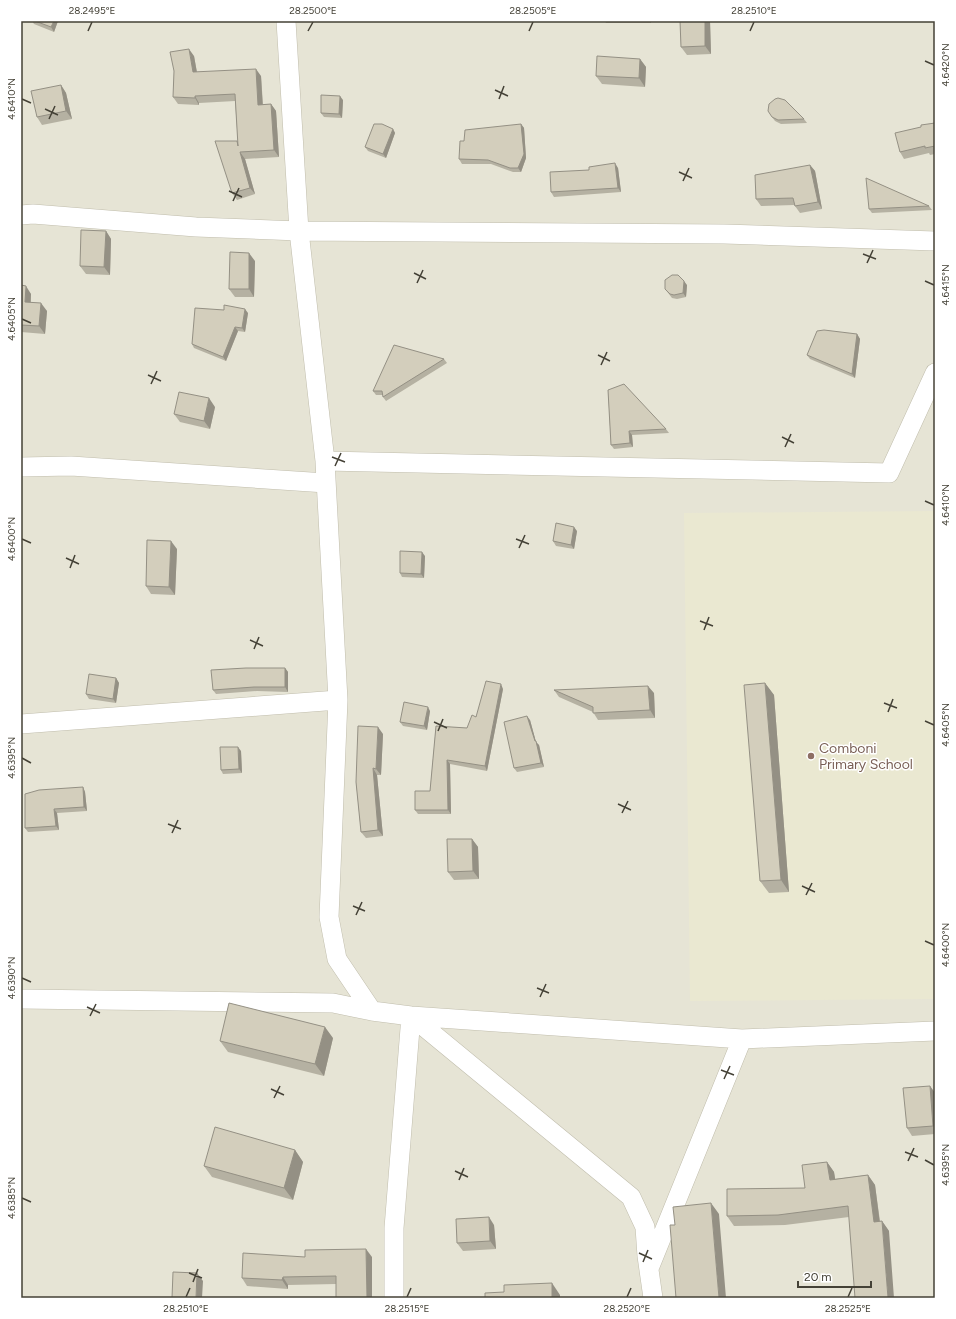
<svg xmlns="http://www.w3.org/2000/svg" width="956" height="1319" viewBox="0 0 956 1319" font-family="Figtree,sans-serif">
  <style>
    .residential { fill: #e6e4d5 }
    .education { fill: #eae8d1 }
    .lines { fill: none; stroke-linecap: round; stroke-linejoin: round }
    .minor-casing { stroke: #c0bdac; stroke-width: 20 }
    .minor { stroke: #fff; stroke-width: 19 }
    .wall { fill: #b5b1a2 }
    .shaded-wall { fill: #949084 }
    .building { fill: #d3cebc; stroke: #949084 }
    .ticks { fill: none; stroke: #444136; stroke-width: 1.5 }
    .education-dot { fill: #8d6e63; stroke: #fff; stroke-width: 1.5 }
    .labels { text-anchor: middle; stroke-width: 3; stroke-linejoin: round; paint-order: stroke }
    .education-label { font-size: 14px; fill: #785e54; stroke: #fff; text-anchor: start }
    .neatline { fill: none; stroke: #444136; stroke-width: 1.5 }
    .ticks-label { font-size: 10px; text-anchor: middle; fill: #444136 }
  </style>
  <rect width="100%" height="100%" fill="#f2f1e6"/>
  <path class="residential" d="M21,21H935V1298H21Z"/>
  <path class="education" d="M935,511V999L690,1001L684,513Z"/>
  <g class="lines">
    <g class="minor-casing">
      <path id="minor" d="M286,21L299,231L325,461L338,700L329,917L337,959L372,1011
        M21,215L33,214L196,227L299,231L724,234L935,241
        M325,461L889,473L935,373
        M21,467L71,466L326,483
        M21,724L338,700
        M21,999L333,1003L372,1011L411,1016L742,1039L935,1031
        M411,1016L631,1197L645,1227L647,1256L653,1298
        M650,1266L742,1039
        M394,1298V1228L411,1016"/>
    </g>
    <use href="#minor" class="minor"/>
  </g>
  <path class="wall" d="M32,21H58L54,32L34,24Z
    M605,21H651V23H606Z
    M680,21H710L711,54L687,55L681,47Z
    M194,56L197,72L261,76L263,104H271L276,111L279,157L245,159L255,194L237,200L232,193L237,141L238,143L235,101L199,103V105L178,104L173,97Z
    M640,59L646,67L645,87L602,84L596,76Z
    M61,85L66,93L72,119L42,125L37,117Z
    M343,100L342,118L324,117L321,113Z
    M772,117L804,119L807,123L781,124L775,121Z
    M935,123V154L930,155L929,153L904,159L900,152L921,127Z
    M521,124L524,128L526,158L521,172H513L491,164H462L459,159L464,141Z
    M393,129L395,133L386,158L368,151L365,147Z
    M810,165L815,171L822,209L800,213L795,206L794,205L761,206L756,199Z
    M618,168L621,192L554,197L551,192L589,170Z
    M929,206L932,210L872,213L869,209Z
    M106,231L111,239L110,275L86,274L80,266Z
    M255,261L254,297H235L229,289Z
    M21,285L31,294V302L47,311L45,334L21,332Z
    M687,285L686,297L677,299L672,298L665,289Z
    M248,313L245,332L238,331L226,361L194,348L192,344Z
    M857,334L860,339L855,378L810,359L807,355Z
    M444,359L447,363L386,401L383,397V395H376L373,391Z
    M608,390L666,429L669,433L632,435L633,447L614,449L611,445Z
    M215,407L210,429L180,422L174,414Z
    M577,531L574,549L556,546L553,541Z
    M177,549L175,595L151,594L146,586Z
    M425,556L424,578L402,577L400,573Z
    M285,668L288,672V692L257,691L216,694L213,690Z
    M116,678L119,683L116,703L89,699L86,694Z
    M765,683L774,695L789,892L769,893L760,881Z
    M503,689L487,771L450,764L451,814H418L415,810L430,791L436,726L467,728L476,717Z
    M554,690L654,693L655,718L598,720L593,712L559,697Z
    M430,711L427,730L403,726L400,722Z
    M530,720L536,742L539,745L544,767L517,772L514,768Z
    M383,734L381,775H377L383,836L366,838L361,832L356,782Z
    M241,751L242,773L223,774L221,770Z
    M83,787L85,792L87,811L57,813L59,830L28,832L25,828Z
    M472,839L478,847L479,879L454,880L448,872Z
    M333,1038L324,1076L228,1052L220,1041Z
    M930,1086L935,1093V1134L912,1136L907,1128Z
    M295,1150L303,1162L293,1200L212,1177L204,1166Z
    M827,1162L834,1172L835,1179L868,1175L875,1185L880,1221H882L889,1231L849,1217L785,1225L734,1226L727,1216L805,1188Z
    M494,1225L496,1249L463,1251L457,1243Z
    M305,1257H372V1298H336V1284L288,1285V1289L247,1286L242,1278Z"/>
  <path class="shaded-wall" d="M54,21H58L54,32L51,27Z
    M705,21H710L711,54L705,46Z
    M189,49L194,56L198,79L193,72Z
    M640,59L646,67L645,87L639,78Z
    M256,69L261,76L263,112L258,105Z
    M61,85L66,93L72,119L66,111Z
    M195,96L199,103V105L195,98Z
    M340,96L343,100L342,118L339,114Z
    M271,104L276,111L279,157L274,150Z
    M521,124L524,128L526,158L521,172L518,168Z
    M393,129L395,133L386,158L383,154Z
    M240,152L245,159L255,194L250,188Z
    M615,163L618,168L621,192L618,188Z
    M810,165L815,171L822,209L818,202Z
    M106,231L111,239L110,275L104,267Z
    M249,253L255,261L254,297L249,289Z
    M684,281L687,285L686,297L683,293Z
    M26,286L31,294L30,310L25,302Z
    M41,303L47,311L45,334L39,326Z
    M245,309L248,313L245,332L242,328Z
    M235,327L238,331L226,361L223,357Z
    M857,334L860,339L855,378L852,374Z
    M209,398L215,407L210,429L204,421Z
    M629,431L632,435L633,447L630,443Z
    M574,527L577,531L574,549L571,545Z
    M171,541L177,549L175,595L169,587Z
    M422,552L425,556L424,578L421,574Z
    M285,668L288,672V692L285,687Z
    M116,678L119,683L116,703L113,699Z
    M765,683L774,695L789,892L781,880Z
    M501,684L503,689L487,771L485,766Z
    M648,686L654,693L655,718L650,710Z
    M428,707L430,711L427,730L424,726Z
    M527,716L530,720L536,742L539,745L544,767L541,763Z
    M378,727L383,734L381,775L376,769Z
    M238,747L241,751L242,773L239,769Z
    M447,760L450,764L451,814L448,810Z
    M373,768L377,775L383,836L378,830Z
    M83,787L85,792L87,811L84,807Z
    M54,809L57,813L59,830L56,826Z
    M472,839L478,847L479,879L473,871Z
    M325,1027L333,1038L324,1076L315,1064Z
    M930,1086L935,1093V1128L933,1126Z
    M295,1150L303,1162L293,1200L284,1188Z
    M827,1162L834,1172L837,1190L830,1180Z
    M868,1175L875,1185L881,1232L874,1222Z
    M711,1203L719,1214L726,1298H719Z
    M489,1217L494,1225L496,1249L490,1241Z
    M882,1221L889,1231L894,1298H888Z
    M366,1249L372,1257V1298H367Z
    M197,1273L203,1281L202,1298H196Z
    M283,1277L288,1285V1289L282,1280Z
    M552,1283L560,1295V1298H552Z"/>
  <path class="building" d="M35,21H54L51,27Z
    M680,21H705V46L681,47Z
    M189,49L193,72L256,69L258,105L271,104L274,150L240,152L250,188L232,193L215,141H237L238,146L235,94L195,96V98L173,97L174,71L170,52Z
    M597,56L640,59L639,78L596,76Z
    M61,85L66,111L37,117L31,91Z
    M321,95L340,96L339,114L321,113Z
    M778,98L785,100L804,119L778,120L772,117L768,111L769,104L775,99Z
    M935,123V146L925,148V146L900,152L895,133L921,127V125Z
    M374,124H382L393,129L383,154L365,147Z
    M521,124L524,154L518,168H510L488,160L459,159L460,141H464L465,130Z
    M615,163L618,188L551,192L550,172L589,170V167Z
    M810,165L818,202L795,206L793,198L756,199L755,175Z
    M866,178L929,206L869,209Z
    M81,230L106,231L104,267L80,266Z
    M230,252L249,253V289H229Z
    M672,275H678L684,281L683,293L674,295L670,294L665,289V280Z
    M21,285L26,286L25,302L41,303L39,326L21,325Z
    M224,305L245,309L242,328L235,327L223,357L192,344L195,308L224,310Z
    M824,330L857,334L852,374L807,355L817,331Z
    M394,345L444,359L383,397L382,391H373Z
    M624,384L666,429L629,431L630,443L611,445L608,390Z
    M179,392L209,398L204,421L174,414Z
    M556,523L574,527L571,545L553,541Z
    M147,540L171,541L169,587L146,586Z
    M400,551L422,552L421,574L400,573Z
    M246,668H285V687H254L213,690L211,670Z
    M89,674L116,678L113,699L86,694Z
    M486,681L501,684L485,766L447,760L448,810H415V791H430L436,726L467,728L472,715L476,717Z
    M765,683L781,880L760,881L744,685Z
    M648,686L650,710L593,713V707L554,690Z
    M404,702L428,707L424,726L400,722Z
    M527,716L535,741H536L541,763L514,768L504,722Z
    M358,726L378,727L376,769L373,768L378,830L361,832L356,782Z
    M220,747H238L239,769L221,770Z
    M83,787L84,807L54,809L56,826L25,828V794L39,790Z
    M447,839H472L473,871L448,872Z
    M229,1003L325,1027L315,1064L220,1041Z
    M930,1086L933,1126L907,1128L903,1088Z
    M215,1127L295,1150L284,1188L204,1166Z
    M827,1162L830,1180L868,1175L874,1222L882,1221L888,1298H855L848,1206L778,1215L727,1216V1189L805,1188L802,1165Z
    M711,1203L719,1298H676L670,1225H675L673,1207Z
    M489,1217L490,1241L457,1243L456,1219Z
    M366,1249L367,1298H336V1276L283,1277L282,1280L242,1278L243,1253L305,1257V1250Z
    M173,1272L197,1273L196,1298H172Z
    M552,1283V1298H485V1293L504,1292V1285Z"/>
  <path class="ticks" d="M88,31L92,22M308,31L313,22M529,31L533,22M750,31L754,22M925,61L934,65M495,90L508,96M22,99L31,103M499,99L504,86M45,109L58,115M49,119L55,106M679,172L692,178M683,181L689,168M229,191L242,197M233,201L239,188M863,254L876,259M867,263L873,250M414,273L426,279M925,281L934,285M417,283L423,270M22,319L31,323M598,355L610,361M601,365L607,352M148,375L161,381M151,384L157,371M782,437L794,443M785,447L791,434M332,457L345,462M335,466L341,453M925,501L934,505M22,539L31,543M516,539L529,544M519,548L525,535M66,558L79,564M70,568L75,555M700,621L713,626M704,630L709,617M250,640L263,646M254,649L259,637M884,703L897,708M888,712L893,699M925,721L934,725M434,722L447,728M438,731L443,719M22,758L31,763M618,804L631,810M622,813L628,801M168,824L181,829M172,833L178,820M802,886L815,892M806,895L812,883M353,906L365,911M356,915L362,902M925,941L934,945M22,978L31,982M537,988L549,993M540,997L546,984M87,1007L100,1013M90,1016L96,1004M721,1070L734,1075M724,1079L730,1066M271,1089L284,1095M274,1098L280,1086M905,1152L918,1157M925,1160L934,1165M908,1161L914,1148M455,1171L468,1177M459,1180L464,1168M22,1198L31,1202M639,1253L652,1259M643,1262L648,1250M189,1273L202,1278M193,1282L198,1269M186,1297L190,1288M407,1297L411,1288M627,1297L631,1288M848,1297L852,1288"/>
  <circle class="education-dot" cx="811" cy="756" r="4"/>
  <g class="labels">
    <g class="education-label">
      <text x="819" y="753">Comboni<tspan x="819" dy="16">Primary School</tspan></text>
    </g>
  </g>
  <rect width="956" height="1319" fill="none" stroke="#ffffff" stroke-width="44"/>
  <path d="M798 1281v6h73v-6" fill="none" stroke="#444136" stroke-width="2"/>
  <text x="804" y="1281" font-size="12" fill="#444136" stroke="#ffffff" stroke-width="3" paint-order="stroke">20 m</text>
  <rect x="22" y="22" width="912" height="1275" class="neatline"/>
  <g class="ticks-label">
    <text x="92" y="14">28.2495°E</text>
    <text x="313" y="14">28.2500°E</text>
    <text x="533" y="14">28.2505°E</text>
    <text x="754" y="14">28.2510°E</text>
    <text transform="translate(945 65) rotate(-90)" y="4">4.6420°N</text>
    <text transform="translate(11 99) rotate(-90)" y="4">4.6410°N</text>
    <text transform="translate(945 285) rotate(-90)" y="4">4.6415°N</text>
    <text transform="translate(11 319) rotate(-90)" y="4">4.6405°N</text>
    <text transform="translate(945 505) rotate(-90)" y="4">4.6410°N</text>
    <text transform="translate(11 539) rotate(-90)" y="4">4.6400°N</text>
    <text transform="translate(945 725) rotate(-90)" y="4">4.6405°N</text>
    <text transform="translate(11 758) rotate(-90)" y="4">4.6395°N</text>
    <text transform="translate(945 945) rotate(-90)" y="4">4.6400°N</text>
    <text transform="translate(11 978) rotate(-90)" y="4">4.6390°N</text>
    <text transform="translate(945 1165) rotate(-90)" y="4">4.6395°N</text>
    <text transform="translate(11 1198) rotate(-90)" y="4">4.6385°N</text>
    <text x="186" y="1312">28.2510°E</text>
    <text x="407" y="1312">28.2515°E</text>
    <text x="627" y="1312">28.2520°E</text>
    <text x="848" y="1312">28.2525°E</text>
  </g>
</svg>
